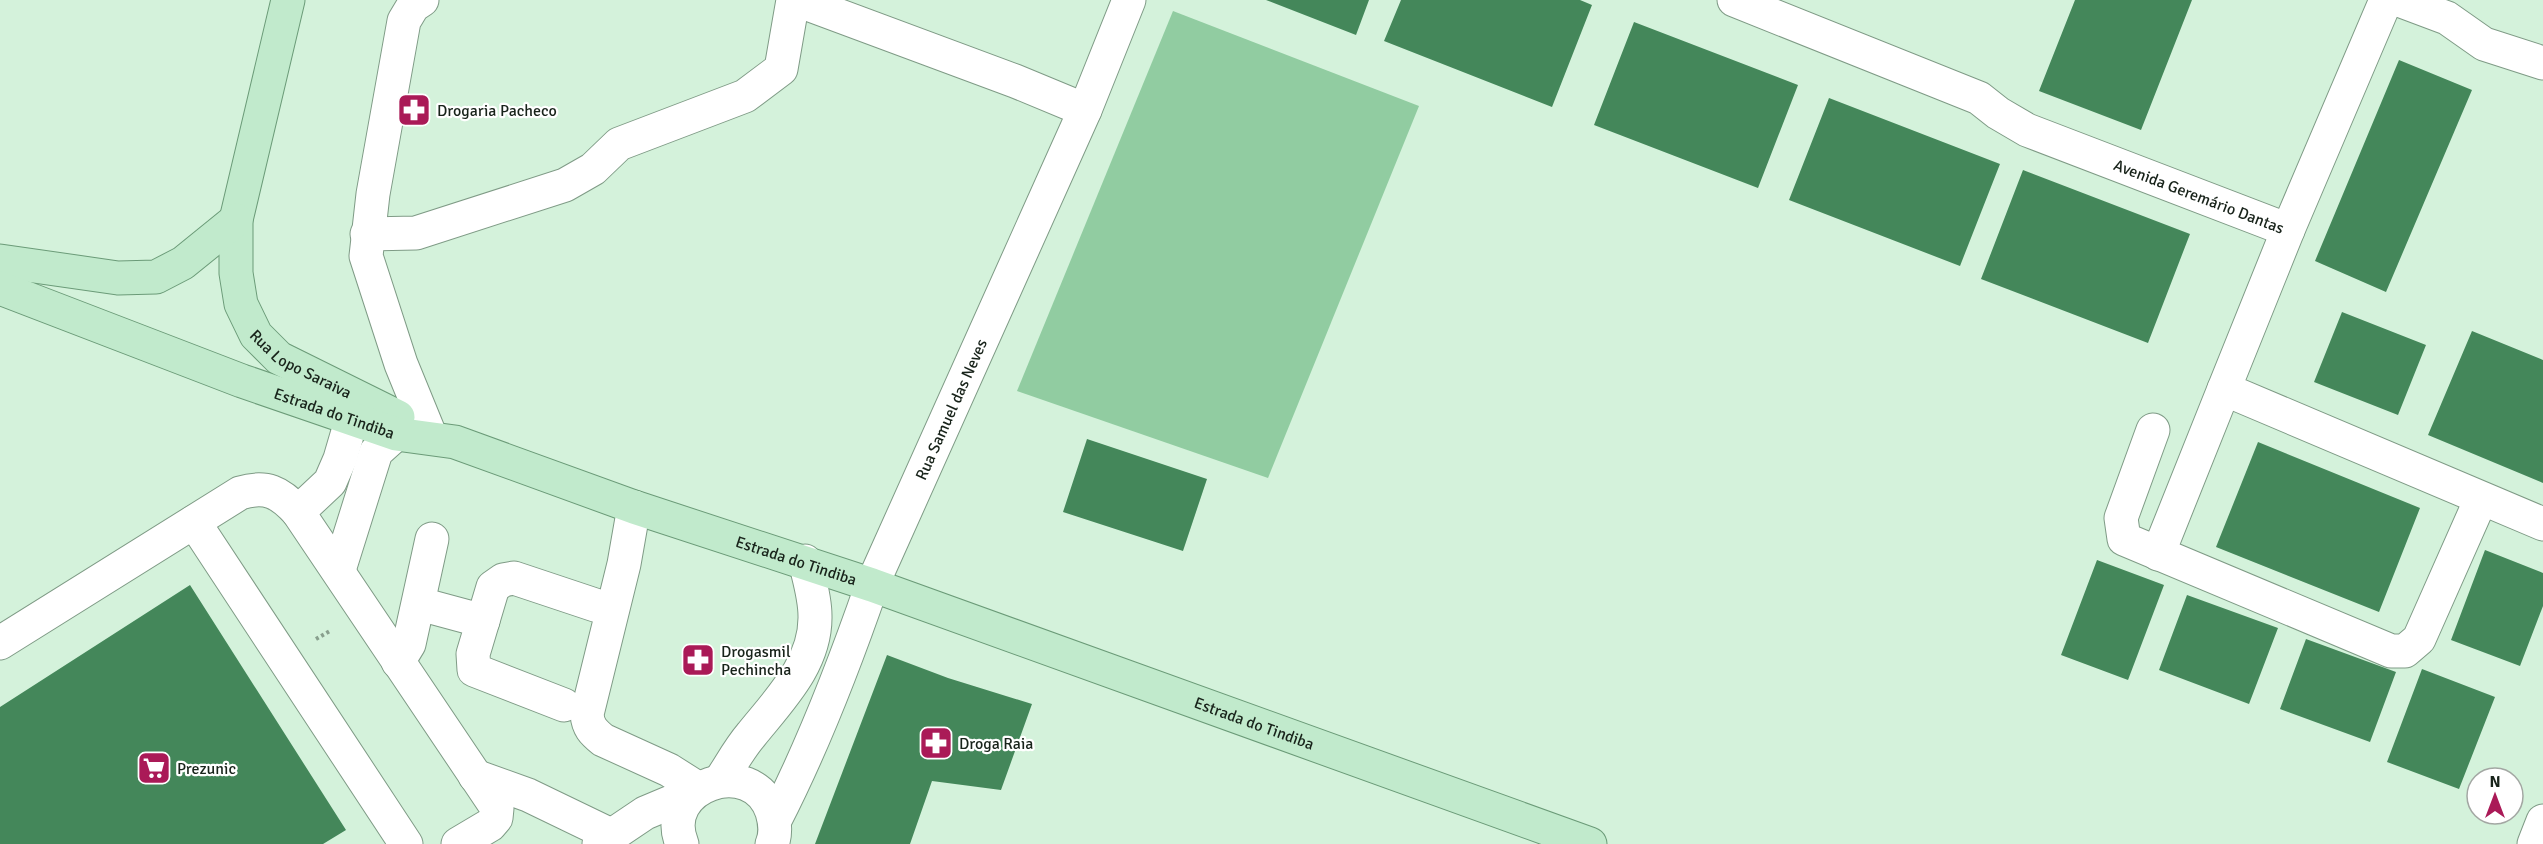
<svg xmlns="http://www.w3.org/2000/svg" width="2543" height="844" viewBox="0 0 2543 844" font-family="Signika,sans-serif">
  <style>
    .green { fill: #91cca1 }
    .building { fill: #44875a }
    .lines { fill: none; stroke-linecap: round; stroke-linejoin: round }
    .minor-casing { stroke: #7f9b86; stroke-width: 35 }
    .major-casing { stroke: #6b9b78; stroke-width: 35 }
    .path { stroke: #889f8d; stroke-width: 4; stroke-dasharray: 3 3; stroke-linecap: butt }
    .minor { stroke: #fff; stroke-width: 33 }
    .major { stroke: #c1eacc; stroke-width: 33 }
    .labels { text-anchor: middle; stroke-width: 4.5; stroke-linejoin: round; paint-order: stroke }
    .poi-label { font-size: 16px; fill: #18231a; stroke: #fff; text-anchor: start }
    .street-label { font-size: 16px; fill: #18231a; stroke: #fff }
  </style>
  <rect width="100%" height="100%" fill="#d4f2db"/>
  <path class="green" d="M1173,11L1419,106L1268,478L1017,391Z"/>
  <path class="building" d="M1266,0H1369L1356,35Z
    M1401,0H1580L1592,5L1552,107L1384,41Z
    M2075,0H2192L2141,130L2039,91Z
    M1634,22L1798,85L1758,188L1594,125Z
    M2399,60L2472,90L2386,292L2315,261Z
    M1829,98L2000,164L1960,266L1789,200Z
    M2023,170L2190,234L2148,343L1981,279Z
    M2342,312L2426,345L2398,415L2314,382Z
    M2472,331L2543,360V483L2428,435Z
    M1087,439L1207,479L1183,551L1063,512Z
    M2258,442L2420,508L2379,612L2216,547Z
    M2485,550L2543,573V606L2520,666L2451,640Z
    M2097,560L2164,585L2128,680L2061,655Z
    M190,585L346,830L323,844H0V707Z
    M2187,595L2278,628L2249,704L2159,670Z
    M2306,639L2396,672L2370,742L2280,709Z
    M887,655L948,678L1032,704L1001,790L932,781L910,844H815Z
    M2422,669L2495,697L2459,789L2387,762Z"/>
  <g class="lines">
    <g class="minor-casing">
      <g id="minor">
        <path d="M422,0L413,6L404,21L373,194L366,256L401,364L428,430"/>
        <path d="M797,0L1015,81L1085,110"/>
        <path id="s1" d="M1734,0L1979,98L1998,113L2027,130L2288,230L2224,389L2543,524"/>
        <path d="M2399,0L2447,18L2484,44L2543,63"/>
        <path d="M2288,230L2386,0"/>
        <path d="M367,234L416,233L565,185L593,169L619,144L745,96L781,69L793,0"/>
        <path d="M352,418L340,459L330,482L298,512L497,808L496,818L490,825L458,844"/>
        <path d="M2153,430L2121,518L2124,539L2391,651H2405L2419,639L2481,499"/>
        <path d="M634,507L624,564L587,714C588,727 593,732 603,740L669,770L699,789"/>
        <path d="M194,522L406,844"/>
        <path d="M2158,554L2224,389"/>
        <path d="M339,570L376,452L396,434"/>
        <path d="M420,604L483,621"/>
        <path d="M0,643L240,493C266,485 280,492 298,512"/>
        <path d="M398,662L409,644L432,539"/>
        <path d="M564,705L474,670L473,654L493,587L503,580L514,578L595,605"/>
        <path d="M475,776L528,795L611,835"/>
        <path d="M720,781C730,766 739,749 751,735C779,700 816,664 815,616C815,597 809,579 805,561"/>
        <path id="s2" d="M775,820C813,746 845,663 872,585L1085,110L1129,0"/>
        <path d="M599,844L645,813L695,792"/>
        <path d="M682,844C658,786 752,753 772,812C775,822 776,835 772,844"/>
        <path d="M2534,844L2543,821"/>
      </g>
    </g>
    <g class="major-casing">
      <g id="major">
        <path id="s3" d="M288,0L236,220V273L241,304L256,335L279,358L398,417"/>
        <path d="M0,261L118,278L156,277L183,263L236,220"/>
        <path id="s4" d="M0,288L242,381L396,434L455,442L634,507L872,585L1590,844"/>
      </g>
    </g>
    <path class="path" d="M316,639L330,631"/>
    <use href="#minor" class="minor"/>
    <use href="#major" class="major"/>
  </g>
  <defs>
    <g id="pharmacy-square" transform="scale(1.725)"><rect x="-9" y="-9" width="18" height="18" rx="4" fill="#aa1a57" stroke="#fff"/><path d="M-2-6h4v4h4v4h-4v4h-4v-4h-4v-4h4Z" fill="#fff"/></g>
    <g id="supermarket-square" transform="scale(1.725)"><rect x="-9" y="-9" width="18" height="18" rx="4" fill="#aa1a57" stroke="#fff"/><path d="M-6-5.5h2.5l.6 2H6L4.5 2H-2.5L-4.4-4H-6ZM-1.5 3.2a1.3 1.3 0 1 0 .1 0ZM3 3.2a1.3 1.3 0 1 0 .1 0Z" fill="#fff"/></g>
  </defs>
  <g fill-rule="evenodd">
    <use href="#pharmacy-square" x="414" y="110"/>
    <use href="#pharmacy-square" x="698" y="660"/>
    <use href="#pharmacy-square" x="936" y="743"/>
    <use href="#supermarket-square" x="154" y="768"/>
  </g>
  <g class="labels">
    <g class="poi-label">
      <text x="437" y="116">Drogaria Pacheco</text>
      <text x="721" y="657">Drogasmil<tspan x="721" dy="18">Pechincha</tspan></text>
      <text x="959" y="749">Droga Raia</text>
      <text x="177" y="774">Prezunic</text>
    </g>
    <g class="street-label">
      <text dy="6" stroke="none"><textPath href="#s1" startOffset="506">Avenida Geremário Dantas</textPath></text>
      <text dy="6" stroke="none"><textPath href="#s3" startOffset="399">Rua Lopo Saraiva</textPath></text>
      <text dy="6" stroke="none"><textPath href="#s2" startOffset="447">Rua Samuel das Neves</textPath></text>
      <text dy="6" stroke="none"><textPath href="#s4" startOffset="357">Estrada do Tindiba</textPath></text>
      <text dy="6" stroke="none"><textPath href="#s4" startOffset="843">Estrada do Tindiba</textPath></text>
      <text dy="6" stroke="none"><textPath href="#s4" startOffset="1329">Estrada do Tindiba</textPath></text>
    </g>
  </g>
  <g transform="translate(2495 796)"><circle r="28" fill="#ffffff" stroke="#a3a7a3" stroke-width="1.5"/>
  <path d="M0-4.5L10 22L0 15L-10 22Z" fill="#aa1a57"/>
  <text y="-9" font-size="16" font-weight="bold" text-anchor="middle" fill="#18231a">N</text>
  </g>
</svg>
